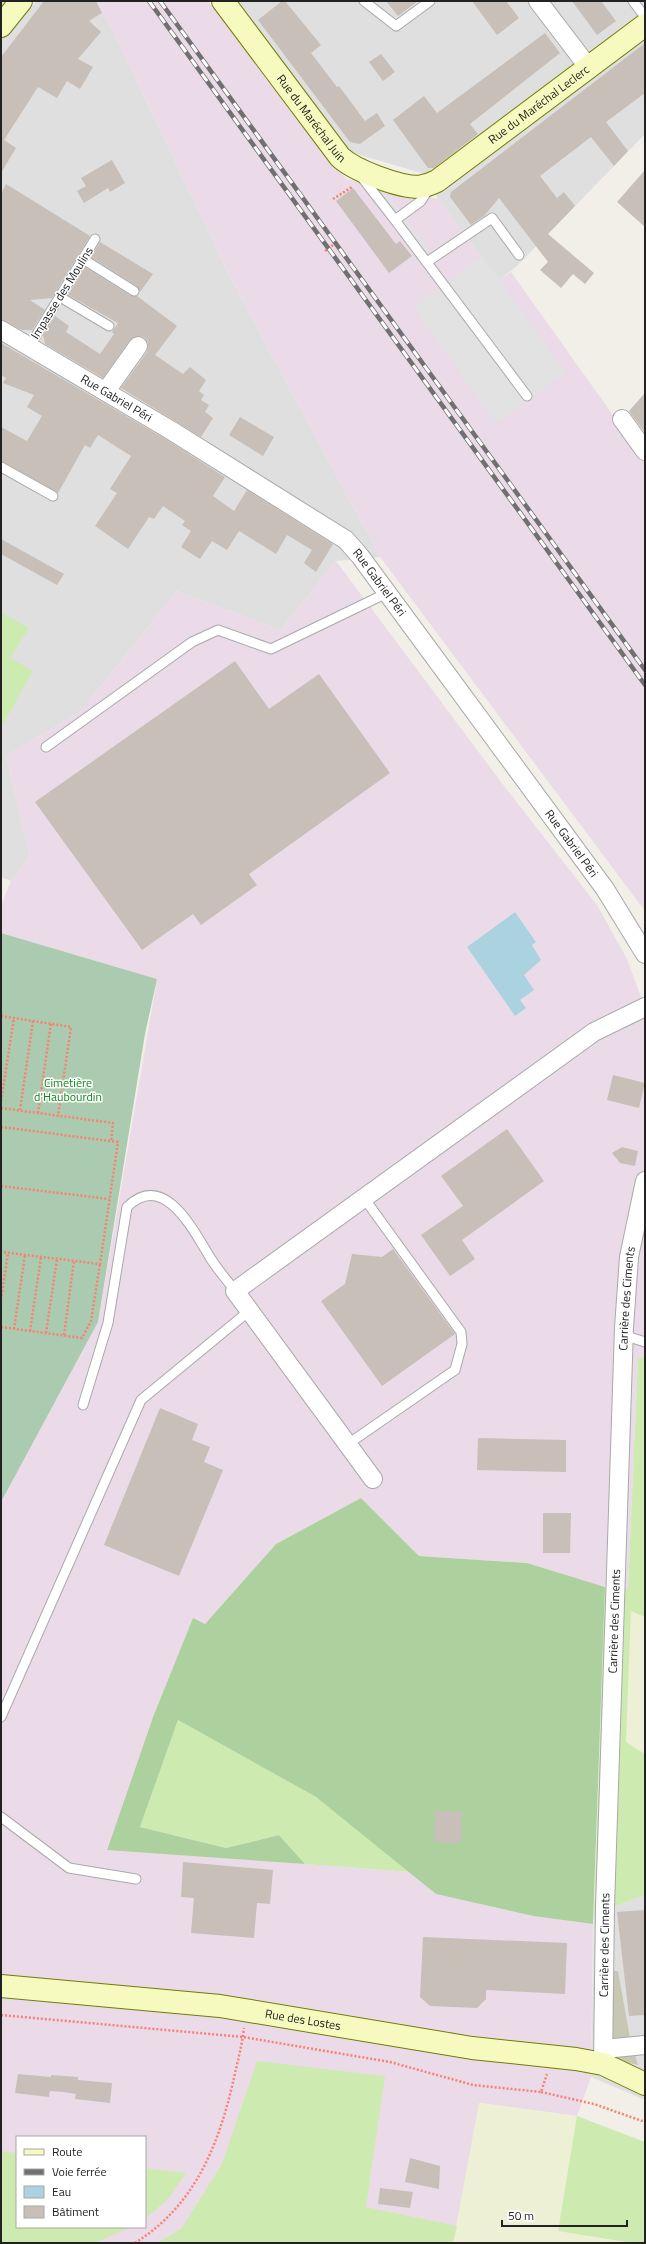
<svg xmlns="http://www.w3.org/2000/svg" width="646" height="2244" viewBox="0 0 646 2244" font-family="'Titillium Web',sans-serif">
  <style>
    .residential { fill: #e0dfdf }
    .industrial { fill: #ebdbe8; fill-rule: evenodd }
    .construction { fill: #c7c7b4 }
    .farmland { fill: #eef0d5 }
    .grass { fill: #cdebb0 }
    .forest { fill: #add19e }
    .cemetery { fill: #aacbaf }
    .parking { fill: #e2e2e2 }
    .water { fill: #aad3df }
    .building { fill: #c7bfb8 }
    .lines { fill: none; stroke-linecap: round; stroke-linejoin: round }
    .lane-casing { stroke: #a9a9a9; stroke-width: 11 }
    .street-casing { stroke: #a9a9a9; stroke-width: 20 }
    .secondary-casing { stroke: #707d05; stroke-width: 24 }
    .path { stroke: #fa8072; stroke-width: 2.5; stroke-dasharray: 2 2; stroke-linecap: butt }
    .lane { stroke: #fff; stroke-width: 9 }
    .street { stroke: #fff; stroke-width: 18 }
    .secondary { stroke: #f7fabf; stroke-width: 22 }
    .rail-casing { stroke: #707070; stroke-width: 4.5 }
    .rail { stroke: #fff; stroke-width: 3; stroke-dasharray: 9; stroke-linecap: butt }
    .labels { text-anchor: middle; stroke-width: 3; stroke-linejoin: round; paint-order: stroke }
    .street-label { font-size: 12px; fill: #222; stroke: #fff }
    .park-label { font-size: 12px; fill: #0c8416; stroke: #fff }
  </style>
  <rect width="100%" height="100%" fill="#f2efe9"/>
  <path class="residential" d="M1,1H23L32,6L37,1H97L113,31L231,279L380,557L336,561L281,630L177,591L80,712L6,756L30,855L11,881L1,877Z
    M233,1H645V134L516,267L499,280L438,199L428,175L340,149Z
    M645,1895V2100L591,2077L594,1914Z"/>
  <path class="industrial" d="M97,1H208L346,179L438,199L499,280L511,272L645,460V911L380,557L231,279L113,31Z
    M336,561L501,782L597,905L627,959L645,1008V1357L638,1358L628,1588L595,1585L527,1563L419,1556L361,1498L276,1544L205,1624L193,1619L153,1717L107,1849L411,1872L436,1894L533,1916L593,1924L591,2077L577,2116L480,2103L453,2243H1V1502L98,1322L157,979L1,933V905L11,881L30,855L6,756L80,712L177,591L281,630ZM17,2137H145V2227H17Z"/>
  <path class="construction" d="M609,1971H618L630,2038L638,2065L610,2059Z"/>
  <path class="farmland" d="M631,1611L645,1617V1754L626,1742Z
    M479,2103L577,2116L558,2231L632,2243H453Z"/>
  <path class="grass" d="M1,612L29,628L10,658L33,671L1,728Z
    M645,1357V1617L631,1611L626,1742L645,1754V1895L594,1914L605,1587L628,1588L638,1358Z
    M178,1720L316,1797L411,1872L305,1864L279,1835L226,1848L140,1827Z
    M257,2061L385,2076L366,2207L457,2226L453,2243H157L181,2229L222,2164Z
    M577,2116L645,2142V2243H632L558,2231Z
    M1,2151L17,2153V2227H131L95,2243H1Z
    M145,2168L186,2173L168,2199L145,2219Z"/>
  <path class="forest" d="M361,1498L419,1556L527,1563L605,1587L593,1924L533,1916L436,1894L316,1797L178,1720L140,1827L226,1848L279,1835L305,1864L107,1850L153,1717L193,1618L205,1624L276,1544Z"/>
  <path class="cemetery" d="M1,933L157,979L145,1034L98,1322L1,1502Z"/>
  <path class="parking" d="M388,196L429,249L417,258L376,205Z
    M482,256L566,373L496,423L413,307Z"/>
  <path class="water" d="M515,912L536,942L532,945L541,960L524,975L534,990L520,1000L526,1008L515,1016L467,947Z"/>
  <path class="building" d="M44,1H96L102,13L89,21L101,32L78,59L93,67L80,89L67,81L57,98L38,87L4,140L16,148L1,173V57Z
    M282,1H285L321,45L311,53L337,87L339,86L365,121L377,113L385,126L360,144L350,142L258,20Z
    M386,1H418L398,16Z
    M472,1H506L519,18L497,35Z
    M572,1H601L616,21L597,35Z
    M545,33L560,53L470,124L478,134L434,168H428L393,120L424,96L437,113Z
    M645,43V93L606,122L628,151L614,166L591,137L540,176L557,198L564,192L575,206L548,234L594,273L585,284L573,274L561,288L540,270L548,262L499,198L484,216L471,225L450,197L451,192Z
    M381,54L395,72L383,81L369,62Z
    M112,160L125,183L110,192L108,188L84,203L77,191L86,186L81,178Z
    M645,170V227L617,202Z
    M6,184L90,236L52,298L30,300L45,310L32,330H22L1,320V194Z
    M353,188L396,244L400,241L412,256L389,273L336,201Z
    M100,242L153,274L140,292L137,286L91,257Z
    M85,267L131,296H137L177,326L155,355L183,374L190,367L206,380L199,391L204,395L201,400L209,405L205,412L213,418L201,437L121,388L147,352L148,342L144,337L139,336L130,340L103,378L45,344L43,335L55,316L69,326L66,332L100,354L114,334L112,332L118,323L68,295Z
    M1,343L167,440L225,477L213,496L234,511L247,490L333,544L316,572L304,563L312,550L287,535L276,554L239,531L227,550L212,541L200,559L181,547L191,531L182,525L185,521L163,506L154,519L149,517L128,549L95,526L117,493L110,489L131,456L98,435L90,448L85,445L58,493L1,461V427L27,441L42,416L27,407L34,395L3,383L6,378L1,375Z
    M645,393V433L629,411Z
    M240,417L274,437L263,456L229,435Z
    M1,539L64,574L57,585L1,554Z
    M235,661L269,709L319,674L390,773L249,874L257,885L201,925L193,914L142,950L35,802Z
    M613,1075L645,1083L639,1108L607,1100Z
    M507,1129L544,1181L462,1240L475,1259L450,1276L421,1235L463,1206L441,1176Z
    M622,1147L638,1151L635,1166L620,1163L612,1153Z
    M393,1249L455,1334L382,1386L321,1301L345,1284L352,1254L382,1257Z
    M160,1408L198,1424L192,1440L210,1447L204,1462L223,1470L179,1576L104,1545Z
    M478,1438L566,1440V1472L477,1470Z
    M543,1513H571L570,1553H543Z
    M435,1811L462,1812L461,1843L434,1842Z
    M183,1862L273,1870L270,1904L257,1903L254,1938L191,1933L194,1898L181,1897Z
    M645,1910V2015L629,2016L617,1912Z
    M423,1937L567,1943L565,1994L486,1990V1999L477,2008L430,2006L420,1997Z
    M18,2074L51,2077V2075L78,2077V2080L112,2083L110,2103L75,2099L76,2094L63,2092L50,2091L49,2097L15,2093Z
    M410,2158L440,2166L439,2189L405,2182Z
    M380,2188L413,2192L410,2208L378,2204Z"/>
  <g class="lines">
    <g class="lane-casing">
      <path id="lane" d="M364,1L396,26L430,1
        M633,1L645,17
        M360,175L395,220L421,201L429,188
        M395,220L527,396
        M83,259L134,291
        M427,262L492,218L519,255
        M60,297L109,326
        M29,347L95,239
        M1,467L53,496
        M46,747L192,642L218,630L271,649L387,593
        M623,1335L645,1342
        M83,1405L108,1323L127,1207C165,1170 194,1232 211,1259C218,1270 227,1280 235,1291
        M348,1444L455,1370L462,1344L461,1332L364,1198
        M1,1717L141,1400L249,1311
        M1,1817L69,1868L136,1879"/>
    </g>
    <g class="street-casing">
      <g id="street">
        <path d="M538,1L589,68"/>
        <path id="s1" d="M1,330L172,431L346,540L360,556L605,889L645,954"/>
        <path d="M106,391L138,346"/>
        <path d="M622,419L645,451"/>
        <path d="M373,1479L235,1291L594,1032L645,1007"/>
        <path d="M604,2049L645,2045"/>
        <path id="s2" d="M603,2064L605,1907L624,1328L629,1257L645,1181"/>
      </g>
    </g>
    <g class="secondary-casing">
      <g id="secondary">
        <path id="s3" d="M223,1L340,157C355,171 399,187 419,187C426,186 431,184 437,181L645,25"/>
        <path d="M1,26L21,1"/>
        <path id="s4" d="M1,1986L220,2006L472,2048L576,2059L603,2064L645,2084"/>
      </g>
    </g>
    <path class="path" d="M333,199L352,187
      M325,251L337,242
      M1,1016L71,1027L58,1116
      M1,1101L14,1018
      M1,1108L113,1123L111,1141
      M20,1110L33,1021
      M38,1113L51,1023
      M1,1127L118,1142L100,1264L1,1252
      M1,1186L109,1199
      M1,1300L8,1253
      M1,1327L82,1338L91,1321L100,1264
      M14,1329L25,1255
      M30,1331L41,1257
      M46,1333L57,1259
      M64,1335L74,1261
      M1,2015L243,2037L390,2062L473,2085L541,2092L547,2074
      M541,2092L594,2104L645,2122
      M135,2243C194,2206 218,2147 233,2082C237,2064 242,2046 244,2028"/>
    <use href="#lane" class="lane"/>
    <use href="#street" class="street"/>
    <use href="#secondary" class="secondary"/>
    <g class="rail-casing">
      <path id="rail" d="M149,1L645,685
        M160,1L645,670"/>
    </g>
    <use href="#rail" class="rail"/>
  </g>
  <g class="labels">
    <g class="street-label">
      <text dy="4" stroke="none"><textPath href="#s3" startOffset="427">Rue du Maréchal Leclerc</textPath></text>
      <text dy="4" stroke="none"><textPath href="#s3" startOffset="147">Rue du Maréchal Juin</textPath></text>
      <text transform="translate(62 293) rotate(-58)" y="4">Impasse des Moulins</text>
      <text dy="4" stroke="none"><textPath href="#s1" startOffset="134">Rue Gabriel Péri</textPath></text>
      <text dy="4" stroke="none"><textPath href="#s1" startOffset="458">Rue Gabriel Péri</textPath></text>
      <text dy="4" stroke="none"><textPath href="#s1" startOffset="782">Rue Gabriel Péri</textPath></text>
      <text dy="4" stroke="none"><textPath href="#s2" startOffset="766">Carrière des Ciments</textPath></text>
      <text dy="4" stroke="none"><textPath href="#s2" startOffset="443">Carrière des Ciments</textPath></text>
      <text dy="4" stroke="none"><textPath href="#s2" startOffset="119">Carrière des Ciments</textPath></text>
      <text dy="4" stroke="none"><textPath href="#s4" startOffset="304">Rue des Lostes</textPath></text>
    </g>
    <g class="park-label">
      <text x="68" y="1087">Cimetière<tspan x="68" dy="14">d'Haubourdin</tspan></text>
    </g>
  </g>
  <rect width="646" height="2244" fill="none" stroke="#222222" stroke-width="4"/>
  <rect x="16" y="2136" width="130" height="92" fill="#ffffff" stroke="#a7a7a7"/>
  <rect x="24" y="2149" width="20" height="6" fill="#f7fabf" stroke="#a7a7a7"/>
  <text x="52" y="2156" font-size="12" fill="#222222">Route</text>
  <rect x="24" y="2169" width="20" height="6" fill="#707070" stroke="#a7a7a7"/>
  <text x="52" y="2176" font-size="12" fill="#222222">Voie ferrée</text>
  <rect x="24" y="2186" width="20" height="12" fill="#aad3df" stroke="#a7a7a7"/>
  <text x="52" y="2196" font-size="12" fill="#222222">Eau</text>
  <rect x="24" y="2206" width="20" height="12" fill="#c7bfb8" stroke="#a7a7a7"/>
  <text x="52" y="2216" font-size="12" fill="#222222">Bâtiment</text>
  <path d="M502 2220v6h125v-6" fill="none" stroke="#222222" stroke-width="2"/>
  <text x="508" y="2220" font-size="12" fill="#222222" stroke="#ffffff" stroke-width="3" paint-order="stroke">50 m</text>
</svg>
